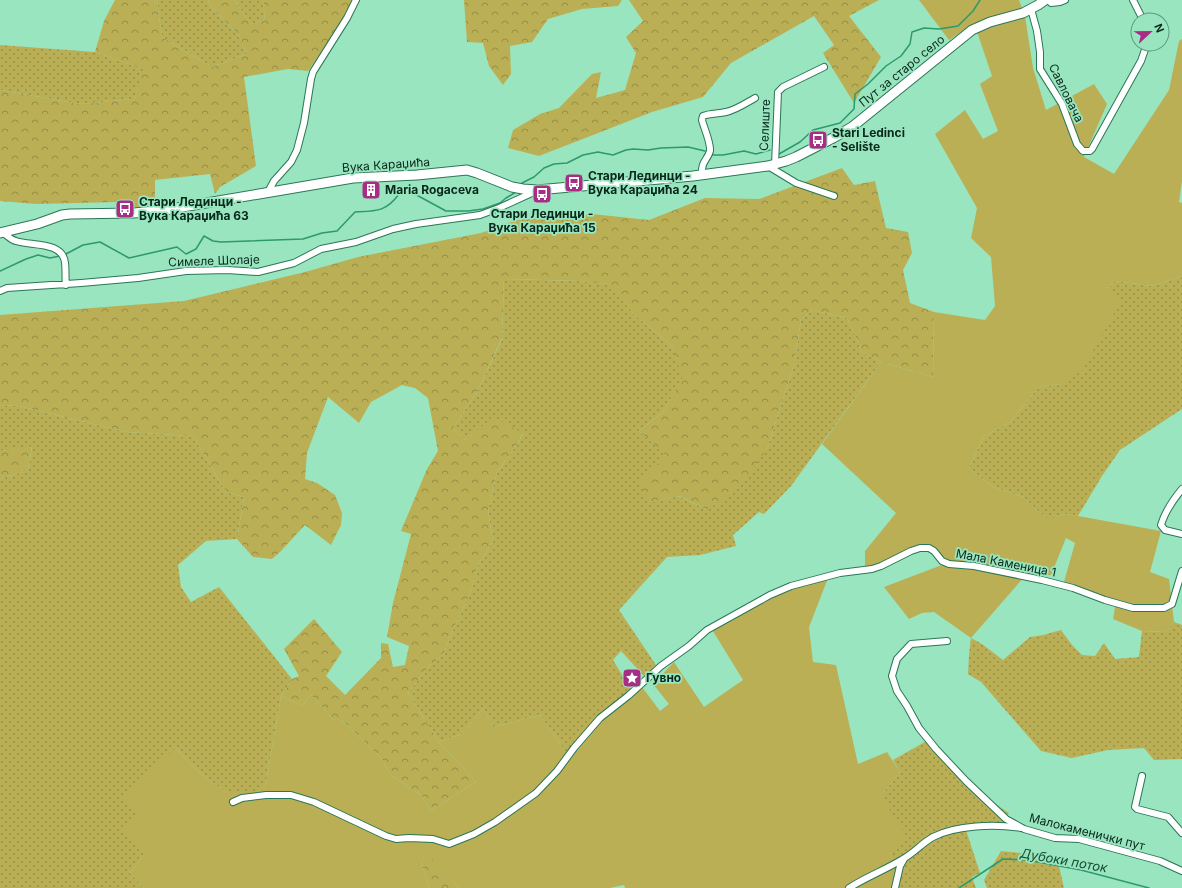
<svg xmlns="http://www.w3.org/2000/svg" width="1182" height="888" viewBox="0 0 1182 888" font-family="Inter,sans-serif">
  <style>
    .grass { fill: url(#grass-dots) }
    .forest { fill: url(#forest-crowns) }
    .garden { fill: #bbaf55 }
    .lines { fill: none; stroke-linecap: round; stroke-linejoin: round }
    .stream { stroke: #2d996d; stroke-width: 1.5 }
    .street-casing { stroke: #2a7756; stroke-width: 8 }
    .secondary-casing { stroke: #2a7756; stroke-width: 11 }
    .street { stroke: #fff; stroke-width: 6 }
    .secondary { stroke: #fff; stroke-width: 9 }
    .labels { text-anchor: middle; stroke-width: 3.5; stroke-linejoin: round; paint-order: stroke }
    .street-label { font-size: 12px; fill: #08281b; stroke: #99e5bf }
    .poi-label { font-size: 12px; font-weight: bold; fill: #08281b; stroke: #99e5bf; text-anchor: start }
    .water-label { font-size: 13px; font-style: italic; fill: #134c34; stroke: #99e5bf }
  </style>
  <defs>
    <pattern id="grass-dots" width="8" height="8" patternUnits="userSpaceOnUse"><rect width="8" height="8" fill="#bbaf55"/><path d="M2 2h.1M6 6h.1" fill="none" stroke="#968e46" stroke-width="1.8" stroke-linecap="round"/></pattern>
    <pattern id="forest-crowns" width="20" height="18" patternUnits="userSpaceOnUse"><rect width="20" height="18" fill="#bbaf55"/><path d="M2 6a3 3 0 1 1 6 0M12 15a3 3 0 1 1 6 0" fill="none" stroke="#968e46"/></pattern>
  </defs>
  <rect width="100%" height="100%" fill="#99e5bf"/>
  <path class="grass" d="M154,0H208L212,8L238,34L247,54L212,67L162,37L157,3Z
    M234,0H263L265,20L251,24Z
    M0,45L95,52L144,69L134,99L80,104L0,90Z
    M1182,276V409L1120,450L1102,476L1078,516L1062,514L1054,518H1046L1023,497L993,487L969,468L984,436L1010,422L1039,387L1061,384L1107,289L1115,281L1152,286Z
    M504,279L579,281L609,284L634,314L673,347L683,377L663,412L639,431L666,454L652,502L678,496L708,510L767,449L794,365L801,320L812,310L847,318L862,352L881,362L791,486L764,514L759,512L733,535L736,546L700,555L667,557L619,610L656,665L645,677L621,651L613,660L634,695L601,722L571,759L540,715L493,727L483,708L462,734L439,742L408,693L430,665L443,655L453,630L470,594L478,565L493,541L488,511L497,472L517,445L523,434L494,418L465,440L453,428L477,392L502,339Z
    M0,405L19,406L127,432L193,436L226,492L244,497L237,539L206,541L178,565L181,587L191,602L219,587L292,679L281,696L265,788L257,792H225L193,767L176,748L139,812L145,854L130,873L144,888H0V479L28,470L32,447L0,451Z
    M1174,622L1182,625V759L1154,760L1144,748L1108,750L1072,758L1041,751L981,682L968,674L969,655L971,638L982,644L1003,660L1030,637L1043,635L1061,630L1072,645L1082,655L1095,656L1104,643L1115,659L1139,657L1142,631L1165,632Z
    M930,739L982,795L1009,813L1004,822L964,824L980,873L972,877L976,888H899L890,852L881,796L900,772L893,760Z
    M1001,851L1057,857L1064,888H987L984,880Z"/>
  <path class="forest" d="M115,0H154L157,3L162,37L212,67L247,54L238,34L212,8L208,0H234L251,24L265,20L263,0H352L345,17L308,71L288,69L244,77L256,166L220,187L215,194L210,174L155,180V204L133,208L118,202L36,204L0,201V90L80,104L134,99L143,69L95,52L104,21Z
    M464,0H622L618,6L582,9L548,19L532,42L510,46L511,74L503,85L489,66L483,43L467,42Z
    M629,0H879L849,16L881,57L854,103L823,53L834,45L814,16L731,63L703,97L652,112L539,156L508,148L513,130L540,114L559,108L592,74L601,72L596,98L625,90L636,53L626,37L643,21Z
    M842,168L854,185L875,181L886,228L908,232L912,253L903,270L910,303L934,312L933,377L881,362L862,352L847,318L812,310L801,320L794,365L767,449L740,486L708,510L679,496L652,502L638,484L666,455L639,431L663,412L682,378L673,347L634,314L608,284L579,281L504,279L502,338L477,392L453,428L465,440L493,417L523,433L517,445L497,472L488,511L493,541L478,565L470,594L453,630L443,655L430,665L408,693L439,742L476,782L430,811L422,796L392,776L381,758L342,720H334L311,695L302,706L281,696L292,679L299,676L284,649L314,619L342,652L326,676L345,695L381,658V643L388,644L393,667L405,665L409,646L387,637L393,603L411,534L401,531L427,469L438,451L428,398L415,388L402,385L371,402L359,423L328,397L307,453L305,479L317,483L335,495L342,513L341,525L331,545L305,525L281,551L272,559L253,557L237,539L244,497L226,492L193,436L127,432L19,406L0,405V315L184,301L305,272L358,257L481,233L516,220L592,214L649,220L705,198L759,199Z
    M32,446L28,470L0,479V451Z
    M426,852L459,888H430L421,862Z"/>
  <path class="garden" d="M919,0H1019L1025,16L1033,68L1046,110L1094,84L1107,104L1084,157L1114,174L1169,90L1179,41L1182,39V181L1179,202L1182,203V276L1152,286L1115,281L1107,289L1121,301L1082,371L1061,384L1039,387L1010,422L984,436L969,468L993,487L1023,497L1046,518H1054L1062,514L1078,516L1161,531L1150,572L1169,579L1174,622L1165,632L1142,631L1113,619L1116,602L1064,582L1075,543L1066,538L1051,575L1024,577L971,638L934,612L922,613L909,619L884,587L947,563L934,546L922,544L882,564L865,569V551L896,513L822,444L881,362L933,377L934,312L985,320L995,306L991,257L971,238L977,208L935,134L965,110L983,139L998,131L980,84L992,76L974,23L949,40Z
    M830,573L809,627L813,662L836,665L858,764L887,752L900,772L881,796L907,837L890,852L899,888H625L624,885L610,888H459L426,853L421,862L430,888H144L130,873L145,854L124,831L139,812L121,797L176,748L193,767L225,792H257L265,788L281,696L302,706L311,695L334,720H342L381,758L392,776L422,796L430,811L476,782L439,742L462,734L483,708L493,727L540,715L571,759L601,722L634,695L642,687L660,711L669,704L653,684L674,662L704,707L743,680L711,628L789,583Z"/>
  <g class="lines">
    <path class="stream" d="M779,154L800,142L813,130L840,123L854,109L855,94L868,84L886,66L901,56L910,44L912,32L924,28L939,29L958,26L973,11L980,0
      M712,155H723L744,151L756,154L770,150
      M522,183L534,177L544,168L554,164L567,163L583,155L598,152L613,155L626,150L633,149L648,150L661,148L688,147L705,151
      M64,255L83,245L100,242L129,258L177,247L186,254L196,249L204,236L213,241L221,242L303,239L322,233L337,231L355,212C376,211 386,212 399,194L411,192L446,211H468L483,209L500,203L506,198L516,192
      M0,271L26,259L38,255L50,258L60,256
      M959,888L1003,859L1027,860L1081,870L1149,888"/>
    <g class="street-casing">
      <path id="street" d="M1048,0L1051,3L1060,2L1065,0
        M1133,0L1143,20
        M1031,9L1037,31L1040,52V69L1062,104L1077,144L1083,151H1090L1092,149L1141,61L1147,44
        M775,165L778,92L783,87L824,67
        M768,166L796,183L834,196
        M702,175C701,161 707,161 710,151C711,143 704,128 702,120L703,116C710,113 718,114 726,112C736,110 746,103 755,98
        M268,192L274,181L291,162L297,150L304,123L311,79L313,72L347,18L356,0
        M3,233C7,235 11,240 16,241C31,246 63,241 65,263C66,270 65,278 66,285
        M0,291L7,288L81,283L138,278L186,271L227,270L258,272L294,263L321,249L356,242L393,229L416,224L480,215L499,208L536,191
        M1182,489C1173,500 1165,511 1161,525L1165,530L1182,534
        M947,641L911,644L897,659L892,676L897,691L907,706L919,728L936,749L966,781L1006,819L1024,829L1055,838L1079,839L1160,861L1182,871
        M1142,776L1135,807L1137,809L1168,817L1182,833
        M233,802L242,798L266,795H291L314,802L386,836L396,839L409,838L433,839L449,844L474,834L495,822L536,793L557,771L574,748L600,718L628,696L661,666L689,646L707,630L770,595L791,586L840,573L872,569L881,566L911,551L920,548H929L934,551L942,561L949,564L974,566L1042,580L1073,588L1105,600L1133,608H1164L1172,604L1182,571
        M849,888C866,877 885,870 903,859C914,853 922,843 933,837C956,825 995,824 1021,828
        M895,888L900,866L904,859"/>
    </g>
    <g class="secondary-casing">
      <path id="secondary" d="M0,233L37,224L62,215L70,214L134,213L165,210L353,178L417,175L467,170L477,173L512,187L523,189L537,190L693,176L768,166L786,161L796,157L833,138L852,127L972,30L990,22L1023,13L1038,5L1045,0"/>
    </g>
    <use href="#street" class="street"/>
    <use href="#secondary" class="secondary"/>
  </g>
  <defs>
    <g id="bus-square" transform="scale(1)"><rect x="-9" y="-9" width="18" height="18" rx="4" fill="#a72e84" stroke="#99e5bf"/><path d="M-5-6H5V4H4V6H2V4H-2V6H-4V4H-5ZM-3.5-4V0h7V-4ZM-3.5 1.2v1.5H-2V1.2ZM2 1.2v1.5H3.5V1.2Z" fill="#fff"/></g>
    <g id="building-square" transform="scale(1)"><rect x="-9" y="-9" width="18" height="18" rx="4" fill="#a72e84" stroke="#99e5bf"/><path d="M-4-6H4V6H1V3H-1V6H-4ZM-2.5-4.3h1.7v1.8h-1.7ZM.8-4.3h1.7v1.8H.8ZM-2.5-1h1.7V.8h-1.7ZM.8-1h1.7V.8H.8Z" fill="#fff"/></g>
    <g id="sight-square" transform="scale(1)"><rect x="-9" y="-9" width="18" height="18" rx="4" fill="#a72e84" stroke="#99e5bf"/><path d="M0-6L1.8-2.2L6-1.7L2.9 1.2L3.7 5.4L0 3.3L-3.7 5.4L-2.9 1.2L-6-1.7L-1.8-2.2Z" fill="#fff"/></g>
  </defs>
  <g fill-rule="evenodd">
    <use href="#bus-square" x="818" y="140"/>
    <use href="#bus-square" x="574" y="183"/>
    <use href="#building-square" x="371" y="190"/>
    <use href="#bus-square" x="542" y="194"/>
    <use href="#bus-square" x="125" y="209"/>
    <use href="#sight-square" x="632" y="678"/>
  </g>
  <g class="labels">
    <g class="street-label">
      <text transform="translate(902 71) rotate(-39)" y="4">Пут за старо село</text>
      <text transform="translate(1066 93) rotate(64)" y="4">Савловача</text>
      <text transform="translate(765 125) rotate(-88)" y="4">Селиште</text>
      <text transform="translate(386 165) rotate(-4)" y="4">Вука Караџића</text>
      <text transform="translate(214 261) rotate(-2)" y="4">Симеле Шолаје</text>
      <text transform="translate(1006 563) rotate(11)" y="4">Мала Каменица 1</text>
      <text transform="translate(1087 832) rotate(14)" y="4">Малокаменички пут</text>
    </g>
    <g class="poi-label">
      <text x="832" y="137">Stari Ledinci<tspan x="832" dy="14">- Selište</tspan></text>
      <text x="588" y="180">Стари Лединци -<tspan x="588" dy="14">Вука Караџића 24</tspan></text>
      <text x="385" y="194">Maria Rogaceva</text>
      <text x="139" y="206">Стари Лединци -<tspan x="139" dy="14">Вука Караџића 63</tspan></text>
      <text x="542" y="218" text-anchor="middle">Стари Лединци -<tspan x="542" dy="14">Вука Караџића 15</tspan></text>
      <text x="646" y="682">Гувно</text>
    </g>
    <g class="water-label">
      <text transform="translate(1064 860) rotate(10)" y="5">Дубоки поток</text>
    </g>
  </g>
  <g transform="translate(1150 32) rotate(68)"><circle r="19" fill="#99e5bf" stroke="#5f997d"/>
  <path d="M0-3L7 15L0 10L-7 15Z" fill="#a72e84"/>
  <text y="-6" font-size="11" font-weight="bold" text-anchor="middle" fill="#08281b">N</text>
  </g>
</svg>
